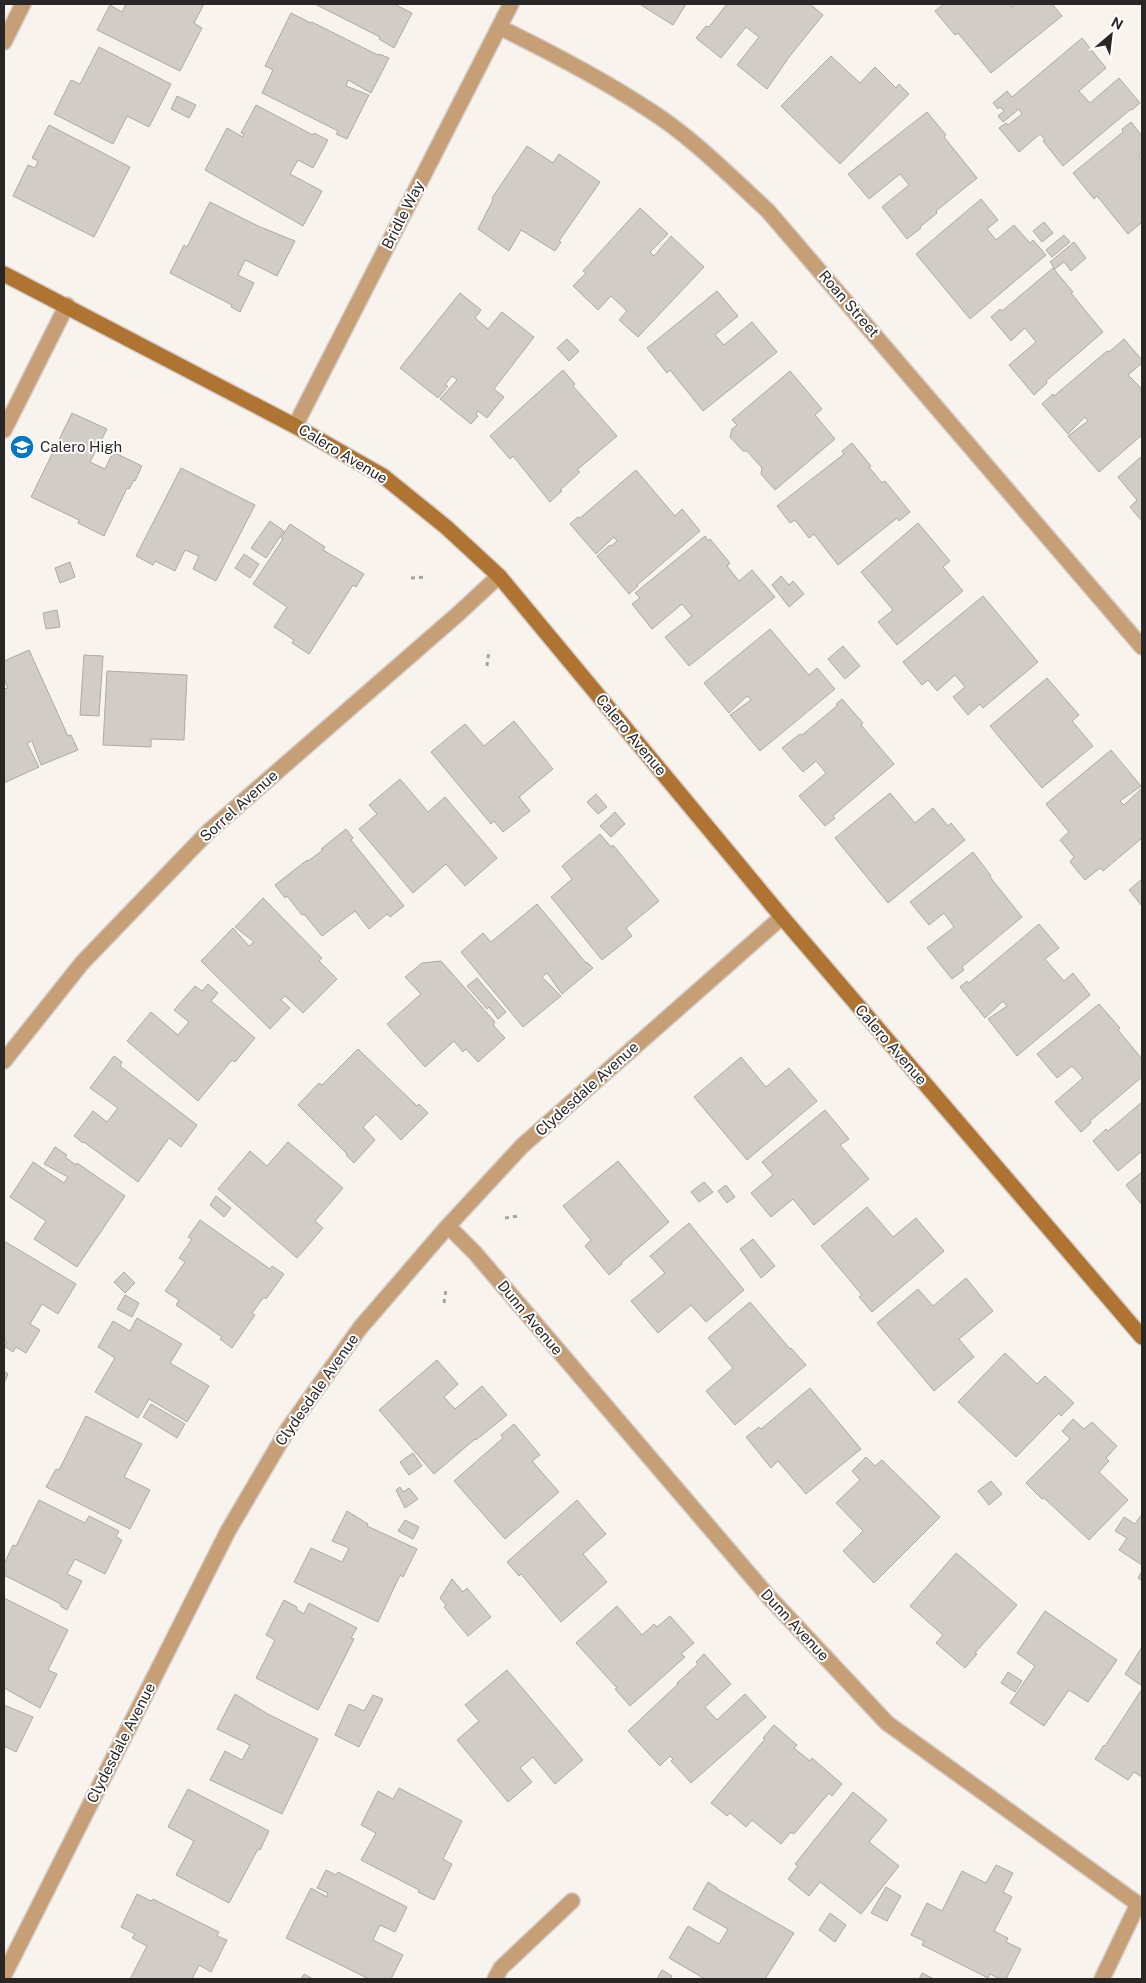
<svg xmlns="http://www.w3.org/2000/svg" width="1146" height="1983" viewBox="0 0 1146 1983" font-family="'Public Sans',sans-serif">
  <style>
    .building { fill: #d2ccc7; stroke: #aea9a3 }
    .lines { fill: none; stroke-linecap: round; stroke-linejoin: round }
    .lane-casing { stroke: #d4ceca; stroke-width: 18 }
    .street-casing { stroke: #d4ceca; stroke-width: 18 }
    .secondary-casing { stroke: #d4ceca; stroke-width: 18 }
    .path { stroke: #a7a29e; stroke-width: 3; stroke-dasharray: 4 4; stroke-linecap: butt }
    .lane { stroke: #c79f76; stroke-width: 15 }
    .street { stroke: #c79f76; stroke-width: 15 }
    .secondary { stroke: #af7431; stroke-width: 15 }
    .labels { text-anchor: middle; stroke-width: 4; stroke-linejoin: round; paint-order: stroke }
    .street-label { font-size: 15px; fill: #292725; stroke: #fff }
    .poi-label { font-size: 15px; fill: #292725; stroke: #fff; text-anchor: start }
  </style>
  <rect width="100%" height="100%" fill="#f9f3ee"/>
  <path class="building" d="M126,4H204L194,23L202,28L180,71L97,30L110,5L122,12Z
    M315,4H394L412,13L394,48L379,39L380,37Z
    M642,4H686L673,25L641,5Z
    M727,4H810L823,15L789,57L767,89L737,65L759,37L746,27L721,58L696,38L706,26L709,27Z
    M944,4H1009L1011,7L1015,4H1052L1062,16L991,73L958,33L955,35L935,11Z
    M291,13L311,23L312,22L378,55L379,54L389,58L371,93L348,80L346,86L369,95L347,139L336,134L338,131L262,93L273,70L265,66Z
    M1082,38L1106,68L1079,91L1090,103L1119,78L1140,103L1132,110L1131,109L1063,166L1043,141L1045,140L1040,134L1019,152L999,128L1006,123L1008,125L1022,114L1019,109L1003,122L998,116L1004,111L1000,107L998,109L993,103L1007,91L1012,97Z
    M99,47L171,84L149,127L127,116L113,144L54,114L71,80L80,84Z
    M831,56L860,83L875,67L896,88L899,84L909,94L840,164L781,106Z
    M177,96L196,105L189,118L171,109Z
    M256,105L313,135L314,133L328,140L313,168L298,160L290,174L322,191L303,226L205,170L227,128L243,137L244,134L241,133Z
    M927,112L946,135L944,137L977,178L936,211L937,213L920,227L921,228L907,239L882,207L909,185L900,174L869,199L848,174Z
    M1131,122L1142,136V154L1139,156L1142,160V222L1128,234L1097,196L1094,199L1073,173L1123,132L1122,129Z
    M49,125L130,167L94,237L13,196L28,165L35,168L38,161L32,158Z
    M527,146L553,163L559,154L600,182L559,241L561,242L555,251L521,230L509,251L478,229L493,200L492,198Z
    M981,199L998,220L987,229L996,240L1014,225L1030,243L1033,240L1046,255L970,319L916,254Z
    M210,202L258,226L295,241L277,276L245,260L238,275L254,283L240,312L231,307L232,305L170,273L184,245L187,247Z
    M640,208L668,234L650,252L654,256L671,236L704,267L638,337L619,320L627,311L611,296L598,310L573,286L586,273L583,271Z
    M1044,222L1053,233L1042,242L1033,231Z
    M1064,235L1070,242L1052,257L1046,250Z
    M1074,242L1086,258L1071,271L1064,262L1055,269L1050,262Z
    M1053,268L1073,292L1071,293L1103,332L1046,381L1047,383L1034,395L1009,365L1036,342L1025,328L1011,341L991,317L1000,309L1002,311Z
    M717,291L738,316L715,335L724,345L752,322L777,352L703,411L670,370L667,373L647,348Z
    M460,293L481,310L475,318L488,329L502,312L534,337L494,389L504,397L487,418L478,411L476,414L478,416L471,424L440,399L457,380L452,376L445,385L448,386L438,398L400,368Z
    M567,339L579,351L569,361L557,348Z
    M1124,339L1142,360V363L1128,375L1142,389L1140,390L1142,392V435L1099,472L1068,436L1088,421L1085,417L1068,434L1042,404L1053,394L1054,396L1107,351L1109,352Z
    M563,370L575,384L573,386L617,436L577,470L580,472L560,490L562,491L550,502L513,456L510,459L490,436Z
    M790,371L822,409L815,415L835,439L775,490L761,474L762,468L747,451H743L730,437L732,429L737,425L732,420Z
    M72,413L107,429L90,462L105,469L113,452L142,466L135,481L134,480L129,489L127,488L104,536L78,523L79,520L31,497Z
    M852,443L871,466L869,467L882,483L885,481L910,512L899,521L897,518L838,565L814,534L809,538L795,520L790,523L777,506L844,454L842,451Z
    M1142,456V521L1130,507L1137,500L1118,477Z
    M181,468L255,505L216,581L193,569L199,556L185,550L175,571L155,561L153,565L136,556Z
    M636,470L675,516L682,509L700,531L637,585L638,586L629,594L597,556L610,545L611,546L617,541L614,537L596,554L570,524L578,517L580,518Z
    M270,521L284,531L266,558L251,548Z
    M918,523L950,561L943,567L963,591L897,645L878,622L893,610L861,572Z
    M290,524L325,547L323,550L364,574L356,587L353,585L309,654L292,643L294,640L274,627L287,607L253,584L283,539L281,538Z
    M705,536L708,541L710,539L730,563L727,566L739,581L752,570L775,597L689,666L665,637L692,616L682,604L652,629L632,604L640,598L635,593Z
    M244,554L259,564L250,578L235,568Z
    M70,562L75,577L60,583L55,568Z
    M781,576L789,585L793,581L804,594L789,607L772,585Z
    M983,596L1038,662L983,708L980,704L968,715L953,697L965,687L955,675L937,691L928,680L922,685L903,662Z
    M57,610L60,627L46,629L43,613Z
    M770,629L809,675L817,668L835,689L760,751L730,715L751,700L747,696L729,713L704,683Z
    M843,646L860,666L845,679L828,659Z
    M29,650L68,736L71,735L78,750L41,765L32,741L27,743L39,767L4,783V689L8,688L4,679V661Z
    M84,655L103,656L99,716L80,715Z
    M107,671L187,675L184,740L151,739V747L103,745Z
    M1047,678L1079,715L1072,721L1093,746L1042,788L990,726Z
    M842,699L863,723L861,725L894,764L833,816L835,818L825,826L799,796L826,773L816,761L803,772L782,748L800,734L802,735L838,705L836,704Z
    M514,721L553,769L519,797L530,811L503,832L494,821L491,824L431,752L465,724L484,746Z
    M1111,750L1141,786L1120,801L1124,805L1142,788V838L1103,871L1100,868L1085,880L1070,862L1074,857L1060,840L1069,832L1046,804Z
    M400,779L428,812L445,797L497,858L465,886L446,864L413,893L359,829L377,814L369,805Z
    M890,793L915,823L933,808L948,826L951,823L965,840L888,903L835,838Z
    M596,794L607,807L598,814L587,802Z
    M615,812L625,824L611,837L600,826Z
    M346,829L353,838L351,840L404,906L390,917L387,914L369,929L355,911L322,936L304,914L302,915L287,896L285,898L275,885L307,860L308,861L323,850L321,849Z
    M600,834L611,847L613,845L659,901L626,928L632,936L602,960L551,897L572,879L562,866Z
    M973,852L991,876L990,877L1022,917L962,967L964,970L952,979L927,948L954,927L944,913L929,925L910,902Z
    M1142,879V906L1129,890Z
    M263,898L322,958L319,961L337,979L303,1013L285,996L281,1000L290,1008L270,1029L201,961L233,928L249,946L254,942L235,927Z
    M537,904L586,963L587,962L593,968L562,994L547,973L542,977L561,996L523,1027L461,952L483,933L491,942Z
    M1039,924L1059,948L1045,959L1064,981L1073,973L1090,995L1017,1056L988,1019L1007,1006L1003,1001L985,1018L960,987L967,981L969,983Z
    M441,961L495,1022L493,1025L505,1038L478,1062L466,1049L463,1052L454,1041L425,1067L387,1024L421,994L405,977L422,963Z
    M477,978L506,1012L498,1019L489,1007L487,1009L467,986Z
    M208,984L218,993L211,1001L255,1038L235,1062L232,1060L198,1101L127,1041L151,1012L178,1035L189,1022L174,1010L195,986L202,991Z
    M1099,1004L1120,1028L1118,1030L1142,1059V1077L1090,1121L1091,1123L1081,1132L1055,1102L1083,1078L1072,1066L1057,1078L1037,1054Z
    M358,1049L417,1106L419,1104L428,1113L401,1140L376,1114L363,1127L375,1140L354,1163L346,1155L347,1154L298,1105L319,1083L322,1085Z
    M114,1056L122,1062L120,1066L197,1125L181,1147L169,1138L138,1182L84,1142L83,1143L74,1136L93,1111L107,1122L118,1108L90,1088Z
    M741,1057L766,1087L789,1068L817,1101L747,1160L694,1097Z
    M1142,1102V1151L1118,1171L1093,1141L1106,1129L1108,1131Z
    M825,1110L849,1139L840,1145L869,1179L814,1225L793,1199L771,1217L751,1193L773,1175L762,1162Z
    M288,1142L343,1188L315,1221L323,1228L297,1258L218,1189L250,1151L267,1166Z
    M55,1147L67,1155L65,1157L76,1165L77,1163L125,1196L77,1267L34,1239L46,1221L10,1197L33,1162L64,1183L68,1177L44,1164Z
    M618,1161L669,1222L621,1263L622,1264L609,1275L585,1246L591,1240L563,1206Z
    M1142,1172V1205L1126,1185Z
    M704,1182L713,1192L699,1202L691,1192Z
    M726,1185L735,1197L727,1203L718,1191Z
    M216,1196L231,1208L224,1217L210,1205Z
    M867,1207L893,1237L916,1218L944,1251L872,1312L859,1297L862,1295L821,1246Z
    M200,1220L270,1269L272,1266L284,1274L266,1299L264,1297L252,1313L255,1315L232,1348L220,1339L222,1337L176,1305L179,1300L165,1291L185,1262L179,1258L192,1239L188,1237Z
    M689,1223L744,1290L706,1322L691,1305L658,1333L631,1301L665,1273L650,1256Z
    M753,1239L775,1266L761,1278L740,1249Z
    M4,1241L76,1284L58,1314L42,1304L30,1324L40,1330L26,1353L16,1347L13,1352L4,1346L7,1343L4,1341Z
    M124,1272L135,1283L125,1293L114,1282Z
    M966,1278L993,1311L959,1339L974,1357L934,1391L877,1323L918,1289L933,1306Z
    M125,1295L139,1303L132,1317L117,1309Z
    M750,1302L790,1349L791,1348L806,1365L735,1425L706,1391L733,1368L708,1338Z
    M137,1318L182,1344L170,1363L209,1386L187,1422L149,1399L138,1418L95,1392L115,1358L98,1347L113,1321L130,1331Z
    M1005,1353L1037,1384L1045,1376L1074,1403L1061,1416L1059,1413L1016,1457L958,1402Z
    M437,1360L458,1384L444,1397L455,1409L482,1386L507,1415L476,1440L475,1439L434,1474L379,1410Z
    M4,1371L8,1374L4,1383Z
    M810,1388L861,1449L806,1494L778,1461L771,1468L746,1437L759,1427L761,1429Z
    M151,1404L185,1424L177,1438L143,1417Z
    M86,1416L142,1444L124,1477L150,1490L130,1529L46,1487L56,1469L59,1470Z
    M1073,1419L1084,1429L1092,1422L1117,1446L1106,1458L1109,1461L1099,1472L1128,1500L1089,1540L1044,1498L1042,1499L1026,1483L1070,1439L1062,1431Z
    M514,1424L540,1455L532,1461L559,1492L505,1539L454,1481L503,1438L501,1435Z
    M413,1453L422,1466L409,1475L400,1462Z
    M866,1457L875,1466L882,1460L940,1517L874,1583L843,1551L863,1531L836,1503L860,1480L852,1471Z
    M991,1481L1002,1494L989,1505L978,1491Z
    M400,1487L403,1492L409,1488L418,1499L405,1508L396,1490Z
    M39,1500L85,1523L89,1516L119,1531L116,1537L122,1540L105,1574L75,1559L67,1574L82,1581L67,1610L60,1606L61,1604L4,1575V1564L13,1545L16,1546Z
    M577,1500L606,1534L583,1554L607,1582L561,1622L521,1574L519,1576L507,1562Z
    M347,1511L368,1524L367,1526L417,1549L403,1577L400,1575L378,1622L294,1582L311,1548L342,1562L349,1548L332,1541Z
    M1142,1514V1565L1119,1550L1127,1538L1115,1531L1124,1517L1135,1524Z
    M405,1520L419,1527L413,1539L398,1531Z
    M956,1553L1017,1605L975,1653L977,1654L965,1668L936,1643L943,1635L910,1606Z
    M1142,1571V1581L1138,1578Z
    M452,1579L463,1592L467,1588L491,1617L468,1636L444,1607L446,1605L440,1598Z
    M4,1598L68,1630L48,1670L57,1674L40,1708L4,1688Z
    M284,1600L297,1607L296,1609L304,1614L309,1603L357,1628L351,1638L354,1639L318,1710L256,1678L275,1640L266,1635Z
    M617,1606L642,1635L654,1624L657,1627L670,1616L694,1643L681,1654L685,1657L630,1706L615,1689L617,1688L576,1643Z
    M1045,1611L1117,1660L1088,1702L1069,1690L1044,1726L1010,1703L1035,1666L1017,1653Z
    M1142,1647V1686L1125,1674Z
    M704,1654L731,1684L705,1707L717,1720L745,1694L766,1717L691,1783L671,1761L673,1759L670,1756L660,1766L628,1731L678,1684L677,1683L698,1664L696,1662Z
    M507,1670L583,1760L555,1784L533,1757L520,1768L532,1782L508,1802L457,1740L479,1721L465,1705Z
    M1008,1672L1022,1681L1015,1692L1001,1683Z
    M1142,1689V1777L1134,1772L1128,1780L1095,1759L1104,1745L1105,1746Z
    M235,1694L268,1714L318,1739L282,1814L210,1780L225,1751L242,1760L250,1745L217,1729Z
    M373,1695L383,1699L359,1747L335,1735L349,1704L364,1711Z
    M4,1705L33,1717L16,1752L4,1746Z
    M774,1725L797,1745L794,1748L810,1761L812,1758L842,1784L832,1796L829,1793L794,1834L791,1832L781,1844L752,1820L746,1827L730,1813L727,1816L711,1803L765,1739L763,1738Z
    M399,1788L462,1821L443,1859L452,1864L434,1900L418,1892L419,1890L361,1860L376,1833L361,1825L378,1791L393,1799Z
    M188,1789L269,1831L260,1850L258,1849L229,1903L176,1875L194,1841L168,1827Z
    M853,1792L887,1820L869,1842L899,1866L861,1914L820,1882L809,1896L788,1879L798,1866L795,1864Z
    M996,1865L1013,1873L1003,1892L1012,1897L994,1931L1008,1938L1006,1942L1021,1949L1006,1979H1000L990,1974L988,1978L922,1945L924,1941L911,1935L927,1903L942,1911L962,1871L986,1883Z
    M326,1870L336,1875L338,1872L407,1907L395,1932L380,1925L373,1940L403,1955L391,1979H369L286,1938L311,1888L327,1897L328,1893L317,1888Z
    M708,1882L717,1888V1889L794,1933L765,1979H705L669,1958L688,1926L719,1944L728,1929L693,1909Z
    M886,1887L901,1896L887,1921L871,1913Z
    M137,1894L151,1901L153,1899L219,1932L217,1936L227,1940L211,1972L199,1965L192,1979H130L147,1946L132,1938L135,1934L121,1927Z
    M830,1913L846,1925L835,1942L819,1930Z
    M662,1970L672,1976L671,1978L673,1979H657Z
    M922,1973L934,1979H919Z
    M304,1974L313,1979H301Z"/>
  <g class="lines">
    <g class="lane-casing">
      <path id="lane" d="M4,430L67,305"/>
    </g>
    <g class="street-casing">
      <path id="street" d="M499,27C548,51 600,78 646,108C691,136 729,175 768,211L1142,647
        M4,42L23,4
        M295,426L511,4
        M4,1061L82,963L209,831L458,614L499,576
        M448,1226L475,1253L768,1596L887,1723L1138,1904L1102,1979
        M4,1975L228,1531L288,1429L360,1328L448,1226L522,1146L782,917
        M495,1979L501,1968L572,1901"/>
    </g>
    <g class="secondary-casing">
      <path id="secondary" d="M4,274L295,426L383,476L446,527L499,576L782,917L1142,1337"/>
    </g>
    <path class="path" d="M411,578L427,577
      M487,666L489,650
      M505,1218L518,1216
      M444,1303L446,1289"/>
    <use href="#lane" class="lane"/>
    <use href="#street" class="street"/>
    <use href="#secondary" class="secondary"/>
  </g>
  <defs>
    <g id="school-disc" transform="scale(1.25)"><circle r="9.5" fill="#0377c1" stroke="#fff"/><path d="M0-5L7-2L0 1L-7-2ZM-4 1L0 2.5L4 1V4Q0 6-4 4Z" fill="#fff"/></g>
  </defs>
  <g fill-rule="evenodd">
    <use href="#school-disc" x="22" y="447"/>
  </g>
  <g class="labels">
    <g class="street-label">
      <text transform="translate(403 215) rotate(-63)" y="5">Bridle Way</text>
      <text transform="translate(849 304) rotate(49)" y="5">Roan Street</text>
      <text transform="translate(343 454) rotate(31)" y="5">Calero Avenue</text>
      <text transform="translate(631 735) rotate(50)" y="5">Calero Avenue</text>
      <text transform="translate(239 806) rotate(-42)" y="5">Sorrel Avenue</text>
      <text transform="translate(891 1045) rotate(49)" y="5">Calero Avenue</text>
      <text transform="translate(587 1089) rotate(-42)" y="5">Clydesdale Avenue</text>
      <text transform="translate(530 1318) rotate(50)" y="5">Dunn Avenue</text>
      <text transform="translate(317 1390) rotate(-55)" y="5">Clydesdale Avenue</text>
      <text transform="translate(795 1625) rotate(47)" y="5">Dunn Avenue</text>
      <text transform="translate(121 1743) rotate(-63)" y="5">Clydesdale Avenue</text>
    </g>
    <g class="poi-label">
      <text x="40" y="452">Calero High</text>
    </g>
  </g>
  <rect width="1146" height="1983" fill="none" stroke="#292725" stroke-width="10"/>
  <g transform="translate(1111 35) rotate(28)" stroke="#ffffff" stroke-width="4" paint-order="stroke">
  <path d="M0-4L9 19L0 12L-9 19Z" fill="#292725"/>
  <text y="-8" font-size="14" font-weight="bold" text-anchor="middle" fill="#292725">N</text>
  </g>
</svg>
